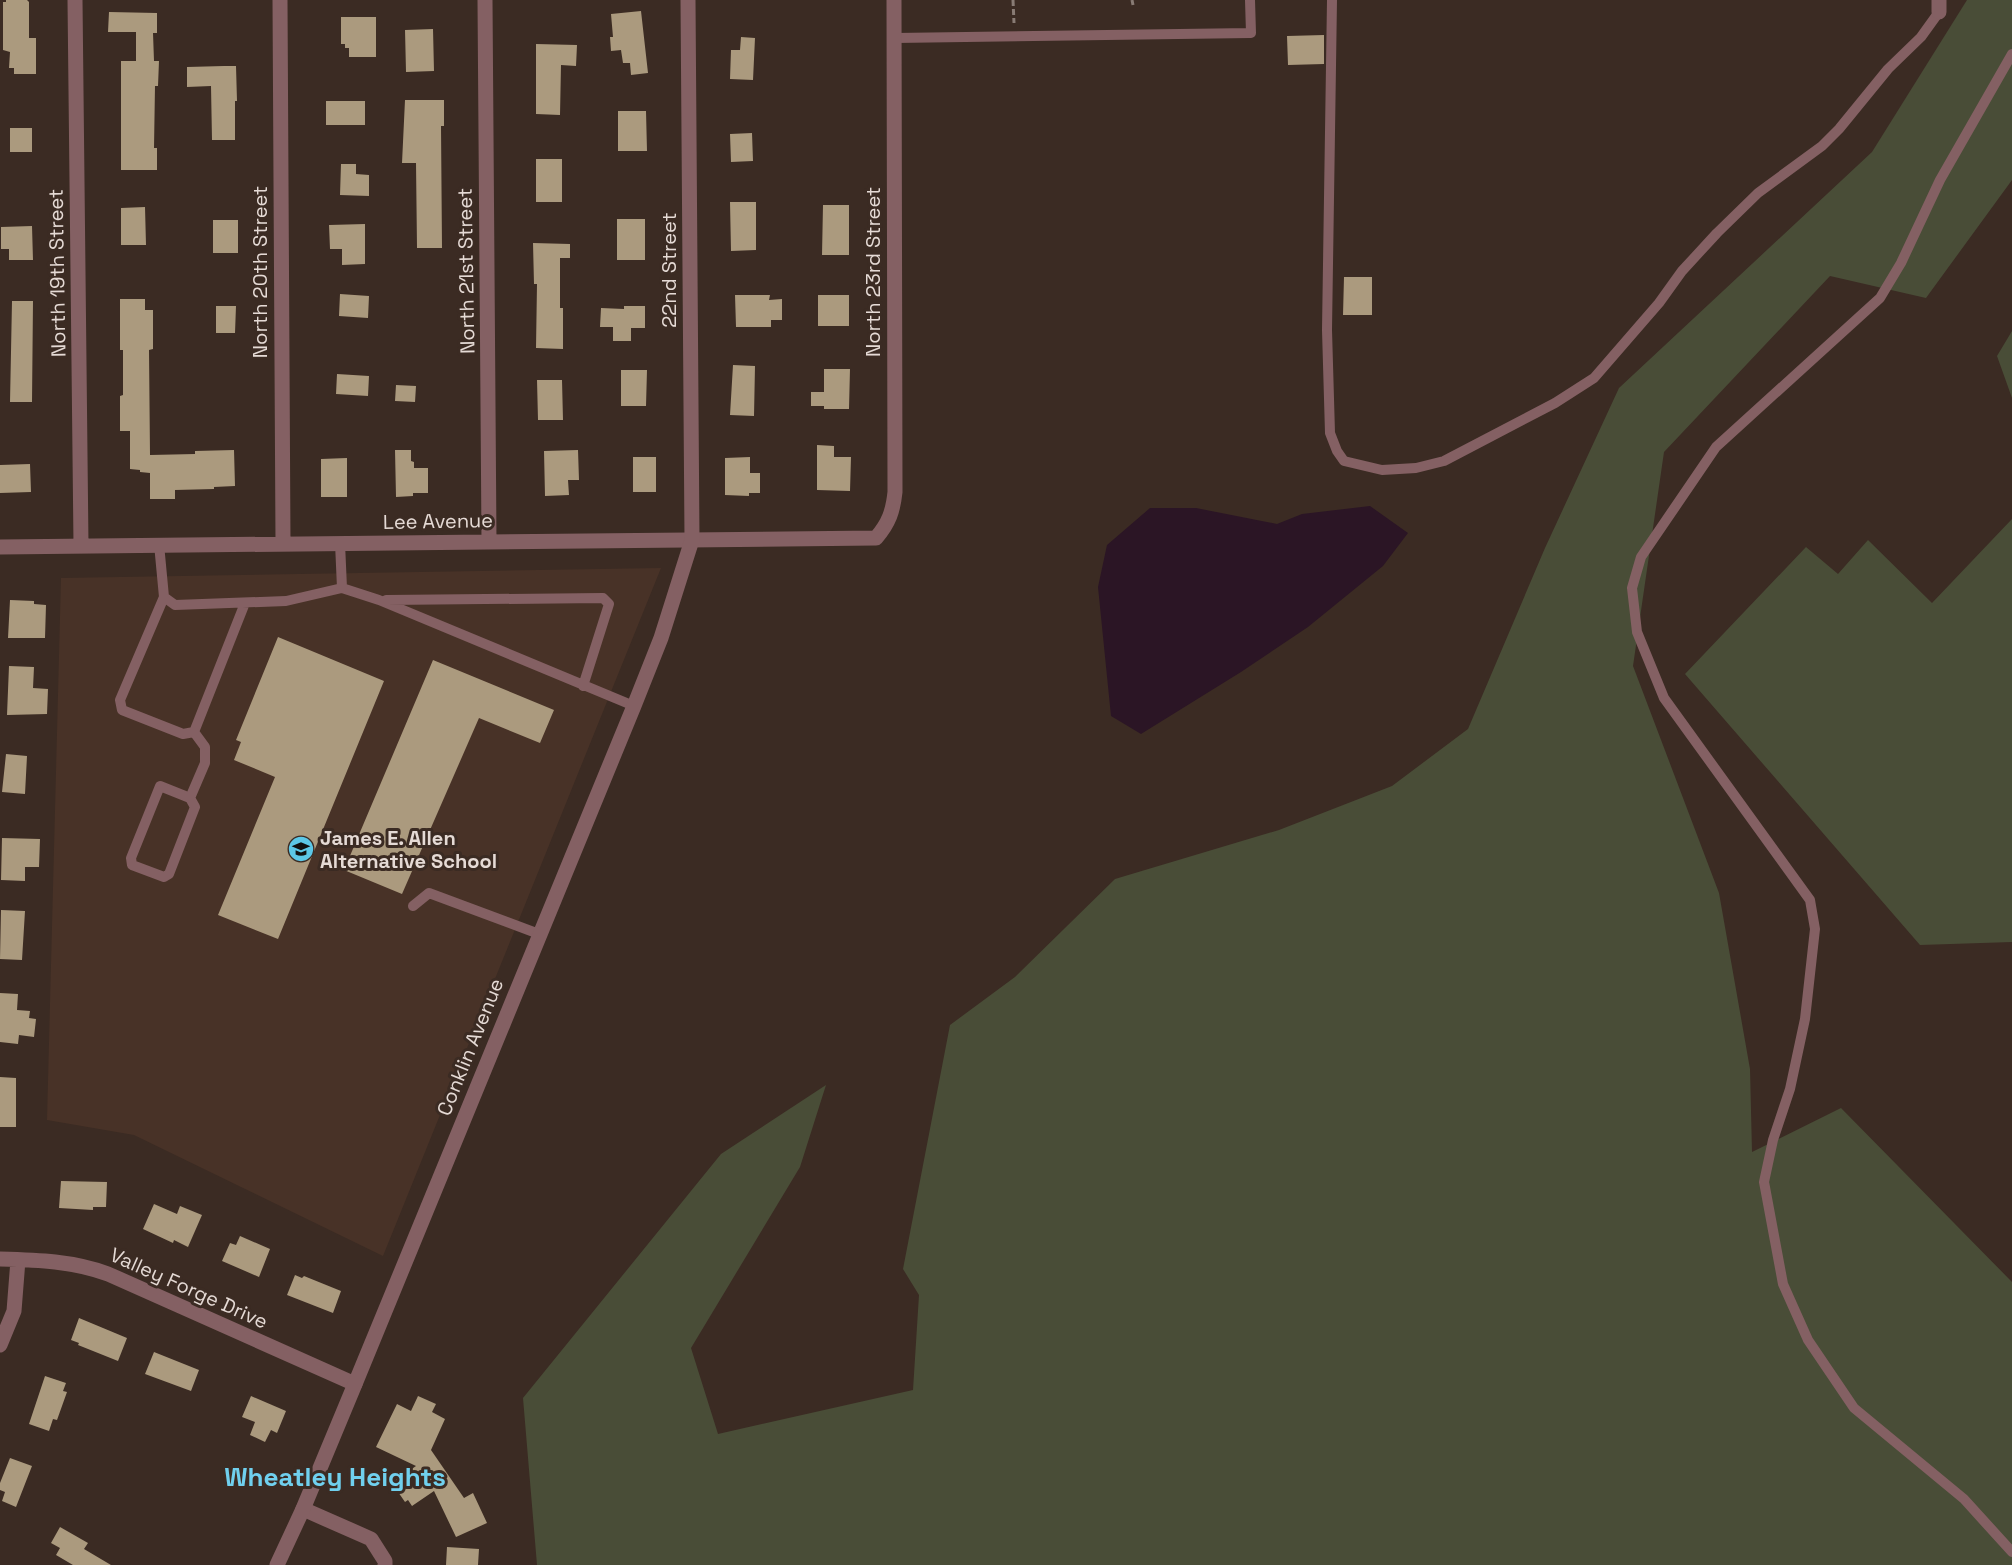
<svg xmlns="http://www.w3.org/2000/svg" width="2012" height="1565" viewBox="0 0 2012 1565" font-family="'Space Grotesk',sans-serif">
  <style>
    .built { fill: #483227 }
    .green { fill: #494d37 }
    .water { fill: #2b1525 }
    .building { fill: #ab9a7e }
    .lines { fill: none; stroke-linecap: round; stroke-linejoin: round }
    .path { stroke: #887b74; stroke-width: 3; stroke-dasharray: 6 3; stroke-linecap: butt }
    .service { stroke: #846063; stroke-width: 10 }
    .minor { stroke: #846063; stroke-width: 15 }
    .tertiary { stroke: #846063; stroke-width: 15 }
    .labels { text-anchor: middle; stroke-width: 6; stroke-linejoin: round; paint-order: stroke }
    .street-label { font-size: 20px; fill: #e5dad5; stroke: #3b2b23 }
    .poi-label { font-size: 20px; font-weight: bold; fill: #e5dad5; stroke: #3b2b23; text-anchor: start }
    .district-label { font-size: 26px; font-weight: bold; fill: #70d0ee; stroke: #3b2b23 }
  </style>
  <rect width="100%" height="100%" fill="#3b2b23"/>
  <path class="built" d="M661,568L383,1256L134,1135L47,1120L61,578Z"/>
  <path class="green" d="M1967,0H2012V180L1926,298L1830,276L1664,452L1633,666L1719,893L1750,1069L1752,1152L1841,1108L2012,1282V1565H537L523,1398L721,1154L826,1085L800,1167L691,1348L718,1434L913,1390L919,1295L903,1269L950,1025L1015,977L1115,879L1279,830L1392,786L1468,729L1545,548L1619,388L1872,152Z
    M2012,331V398L1997,356Z
    M2012,519V942L1920,945L1685,674L1806,547L1838,574L1868,540L1932,603Z"/>
  <path class="water" d="M1370,506L1408,533L1383,566L1308,627L1241,672L1141,734L1111,716L1098,587L1107,545L1150,508H1196L1277,524L1302,514Z"/>
  <path class="building" d="M6,0H27L29,2V38H36V74H14V68H9L10,52L3,50V2H6Z
    M641,11L648,73L631,75L630,63H623L621,50L611,51L610,37H613L611,14Z
    M109,12L157,13V33H153L154,61H159L158,86H155L154,148H157V170H121V61H136V32H108Z
    M341,17H376V57H349V48H345V44H341Z
    M433,29L434,71L406,72L405,30Z
    M1324,35V64L1288,65L1287,36Z
    M741,37L755,38L753,80L730,79L731,50H740Z
    M536,44L577,45L576,66L561,65L560,115L536,114Z
    M224,66H236L237,101H235V140H212L211,86L187,87V67Z
    M405,100H444V126H441L442,248H417L416,163H402Z
    M326,101H365V125H326Z
    M618,111H646L647,151H618Z
    M10,128H32V152H10Z
    M752,133L753,161L731,162L730,134Z
    M536,159H562V202H536Z
    M341,164H356V174L369,175V196L340,195Z
    M730,202H756V250L731,251Z
    M823,205H849V255H822Z
    M145,207L146,245H121V208Z
    M617,219H645V260H617Z
    M213,220H238V253H213Z
    M365,224V264L342,265V249H330L329,225Z
    M32,226L33,260H9V249H1V227Z
    M533,243L570,244V258H560V308H563V349L536,348L537,284H534Z
    M1344,277H1372V315H1343Z
    M340,294L369,296L368,318L339,316Z
    M735,295H770L769,300L782,299V320H771V327H736Z
    M818,295H849V326H818Z
    M120,299H145V310H153V349L149,350L150,455L195,454V451L234,450L235,486L214,487V489L175,490V499H150V473L140,472V470L130,469V431H120V396L123,395V350H120Z
    M12,301H33L32,402H10Z
    M216,306H236L235,333H216Z
    M624,306H645V328H631V341H613V327H600L601,308L624,309Z
    M733,365L755,366L754,416L730,415Z
    M824,369H850L849,409H824V406H811V392H824Z
    M621,370H647L646,406H621Z
    M337,374L369,376L368,396L336,394Z
    M537,380H562L563,420H538Z
    M396,385L416,386L415,402L395,401Z
    M817,445L834,446V457H851L850,491L817,490Z
    M395,450H411V461L414,462V468H428V493H413V496L396,497Z
    M578,450L579,480H568L569,495L545,496L544,451Z
    M633,457H656V492H633Z
    M750,457V473H760V493H749V496L725,495V458Z
    M347,458V497H321V459Z
    M30,464L31,492L0,493V465Z
    M10,600L34,601V604L46,605L45,638H8Z
    M278,637L384,681L278,939L218,915L275,777L234,760L241,742L236,740Z
    M433,660L554,710L540,743L479,718L402,894L344,870Z
    M9,666L34,667L33,688L48,689L47,714L7,715Z
    M6,754L27,756L25,794L2,792Z
    M2,838L40,839L39,867H25V881L1,880Z
    M1,910L25,911L22,960L0,959Z
    M0,993L18,994L17,1010L30,1011L29,1018L36,1019L34,1037L19,1035L18,1044L0,1042Z
    M0,1077L16,1078V1127H0Z
    M61,1181L107,1182L106,1207H93V1210L59,1208Z
    M154,1204L177,1214L180,1206L202,1215L188,1247L174,1240L173,1243L143,1229Z
    M240,1236L270,1249L259,1277L222,1261L230,1243L236,1245Z
    M295,1275L302,1278L304,1276L341,1291L333,1313L287,1295Z
    M79,1318L127,1338L118,1361L78,1345L79,1343L71,1340Z
    M154,1352L199,1370L191,1391L145,1374Z
    M45,1376L66,1383L63,1391L67,1392L57,1420L53,1419L49,1431L29,1424Z
    M251,1396L286,1411L277,1433L271,1430L265,1442L250,1435L255,1422L242,1417Z
    M418,1396L436,1404L432,1412L445,1419L431,1450L464,1498L473,1493L487,1523L456,1537L434,1491L412,1506L408,1500L405,1502L396,1489L393,1482L416,1466L376,1447L397,1404L411,1411Z
    M10,1458L32,1466L16,1507L2,1501L5,1492L0,1490V1483Z
    M60,1527L88,1543L84,1549L111,1565H73L56,1555L60,1548L51,1543Z
    M447,1547L479,1549L478,1565H446Z"/>
  <g class="lines">
    <path class="path" d="M1013,0L1014,23
      M1132,0L1133,5"/>
    <path class="service" d="M1332,0L1327,330L1330,433L1337,451L1344,461L1382,470L1416,468L1444,461L1555,403L1594,378L1659,303L1682,271L1717,233L1758,193L1822,146L1839,129L1888,69L1921,37L1939,12
      M895,38L1251,33L1250,0
      M2012,54L1940,180L1901,263L1880,298L1716,447L1641,557L1632,588L1637,632L1664,698L1810,900L1815,929L1805,1019L1790,1089L1773,1140L1764,1182L1783,1284L1808,1340L1854,1408L1964,1499L2012,1552
      M340,543L342,588L379,600L634,706
      M159,544L164,597L175,605L286,601L342,588
      M164,597L120,700L122,710L183,734L194,732L245,603
      M386,600L603,598L609,604L583,686
      M190,798L195,807L169,874L164,877L132,865L131,858L160,786L190,798L205,763V747L194,732
      M413,906L429,893L539,934"/>
    <path class="minor" d="M75,0L81,545
      M280,0L283,543
      M485,0L489,541
      M1939,0V12
      M0,547L876,538C889,523 893,511 895,492L894,0
      M0,1259C38,1260 73,1261 108,1274L355,1384
      M0,1345L14,1311L18,1260
      M303,1509L371,1539L385,1561V1565"/>
    <path class="tertiary" d="M277,1565L303,1509L355,1384L634,706L661,638L692,540L688,0"/>
  </g>
  <defs>
    <g id="school-disc" transform="scale(1.35)"><circle r="9.5" fill="#5cc7e7" stroke="#3b2b23"/><path d="M0-5L7-2L0 1L-7-2ZM-4 1L0 2.5L4 1V4Q0 6-4 4Z" fill="#111"/></g>
  </defs>
  <g fill-rule="evenodd">
    <use href="#school-disc" x="301" y="849"/>
  </g>
  <g class="labels">
    <g class="street-label">
      <text transform="translate(669 270) rotate(-90)" y="7">22nd Street</text>
      <text transform="translate(466 271) rotate(-91)" y="7">North 21st Street</text>
      <text transform="translate(260 272) rotate(-90)" y="7">North 20th Street</text>
      <text transform="translate(873 272) rotate(-90)" y="7">North 23rd Street</text>
      <text transform="translate(57 273) rotate(-91)" y="7">North 19th Street</text>
      <text transform="translate(438 521) rotate(-1)" y="7">Lee Avenue</text>
      <text transform="translate(470 1047) rotate(-68)" y="7">Conklin Avenue</text>
      <text transform="translate(189 1288) rotate(24)" y="7">Valley Forge Drive</text>
    </g>
    <g class="poi-label">
      <text x="320" y="845">James E. Allen<tspan x="320" dy="23">Alternative School</tspan></text>
    </g>
    <g class="district-label">
      <text x="335" y="1486">Wheatley Heights</text>
    </g>
  </g>
</svg>
